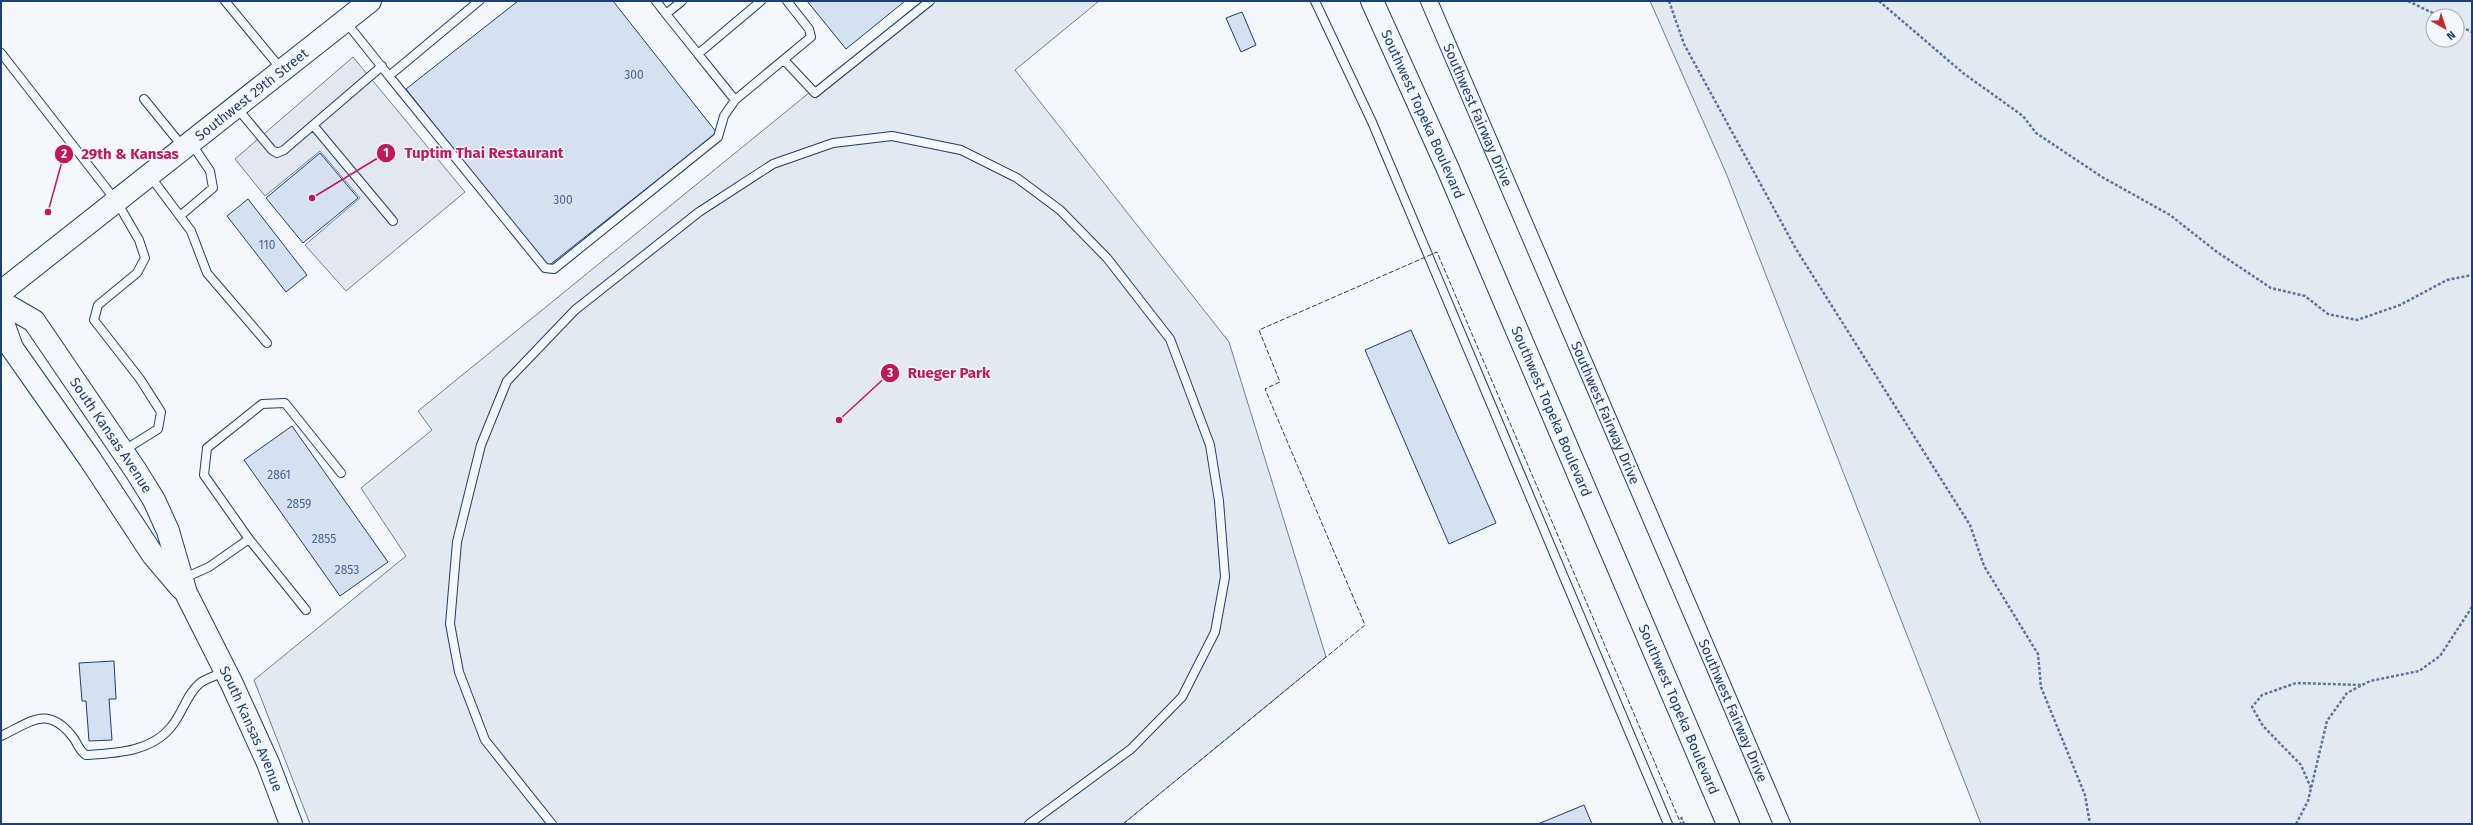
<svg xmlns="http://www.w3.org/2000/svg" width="2473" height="825" viewBox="0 0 2473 825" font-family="'Fira Sans',sans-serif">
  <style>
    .green { fill: #e3e9f0; stroke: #687fa3; fill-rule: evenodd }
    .parking { fill: #e3e8f0; stroke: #687fa3 }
    .building { fill: #d5e0f0; stroke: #1d3f73 }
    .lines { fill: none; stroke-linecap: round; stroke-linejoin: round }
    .service-casing { stroke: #1d3f73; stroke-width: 10 }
    .minor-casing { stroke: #1d3f73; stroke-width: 18 }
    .secondary-casing { stroke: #1d3f73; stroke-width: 24 }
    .primary-casing { stroke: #1d3f73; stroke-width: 24 }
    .path { stroke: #5e769c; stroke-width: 2.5; stroke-dasharray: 3 2; stroke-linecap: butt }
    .service { stroke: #f4f7fb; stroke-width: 8 }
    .minor { stroke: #f4f7fb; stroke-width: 16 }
    .secondary { stroke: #f4f7fb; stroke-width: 22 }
    .primary { stroke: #f4f7fb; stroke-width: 22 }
    .fence { stroke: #1d3f73; stroke-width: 1; stroke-dasharray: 5 2; stroke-linecap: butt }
    .labels { text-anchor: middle; stroke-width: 3; stroke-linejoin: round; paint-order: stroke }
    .number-label { font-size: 12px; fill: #4b6792 }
    .street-label { font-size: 14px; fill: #1d3f73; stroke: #f4f7fb }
    .leader { fill: none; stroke: #c2185b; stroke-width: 1.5 }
    .callout-dot { fill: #c2185b; stroke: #f4f7fb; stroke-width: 1.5 }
    .mark-label { font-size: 12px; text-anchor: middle; font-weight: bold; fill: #fff }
    .callout-label { font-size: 15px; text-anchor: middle; font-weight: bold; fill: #c2185b; stroke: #f4f7fb; stroke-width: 3; stroke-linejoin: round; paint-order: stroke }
  </style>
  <rect width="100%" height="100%" fill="#f4f7fb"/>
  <path class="green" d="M922,1H1099L1015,70L1229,342L1326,657L1123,824H310L254,680L406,556L361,488L432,430L418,411Z
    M1650,1H2472V824H1981L1726,173ZM2433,16H2457V40H2433Z"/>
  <path class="parking" d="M353,57L465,192L346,291L305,245L360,198L320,151L265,196L235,159Z"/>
  <path class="building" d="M518,1H613L717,133L547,267L406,89Z
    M807,1H905L846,49Z
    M1242,12L1256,45L1241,52L1226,18Z
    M320,153L358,198L303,243L266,198Z
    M248,199L307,275L286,292L227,216Z
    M1411,330L1496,523L1449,544L1365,350Z
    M292,426L388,562L340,596L244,460Z
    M114,661L116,699H109L112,740L89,741L86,701H82L79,663Z
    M1584,805L1592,824H1538Z"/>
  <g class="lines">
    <g class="service-casing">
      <path id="service" d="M225,1L282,70
        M656,1L666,14L682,1
        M761,1L698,54L735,100L811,37L809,29L787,1
        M1315,1L1372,122L1668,824
        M666,14L698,54
        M346,22L389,76L479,1
        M1,53L117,202L139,240L145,258L137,273L98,305L94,320L140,379L161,412L158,429L123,451
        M785,61L815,93L930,1
        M389,76L545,268L554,269L718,137L724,116L735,100
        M144,99L183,147
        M237,108L272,150L277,153L284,150L382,66
        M313,125L393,221
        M150,176L191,231L207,273L267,343
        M180,216L213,188L210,171L191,143
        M249,539L306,610
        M182,579L209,567L249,539L204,475L207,448L262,404L285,403L341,473
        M1,736C31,722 47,705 72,736C78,743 78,750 86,755C116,753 151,752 171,727C183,713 186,695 200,683C207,678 217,675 225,672
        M552,824L485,740L459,672L450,624L457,542L481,445L507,381L575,310L699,212L773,164L833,143L892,136L961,150L1017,178L1060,210L1107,258L1170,339L1210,445L1219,501L1225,577L1215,632L1182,697L1131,749L1029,824"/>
    </g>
    <g class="minor-casing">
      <g id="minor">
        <path id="s1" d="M1429,1L1782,824"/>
      </g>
    </g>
    <g class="secondary-casing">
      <g id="secondary">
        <path id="s2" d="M1,292L370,1"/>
        <path id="s3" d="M1,302L34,321L136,471L154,500L168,531L186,593L232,684L268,763L291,824"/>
        <path d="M1,317L12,348L90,459L153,555L181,588"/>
      </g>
    </g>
    <g class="primary-casing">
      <g id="primary">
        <path id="s4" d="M1372,1L1448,169L1728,824"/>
      </g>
    </g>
    <path class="path" d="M1669,1L1684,44L1796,249L1970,525L1984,566L2038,654L2041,687L2085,795L2090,824
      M1879,1L1963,73L2023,116L2036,133L2102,177L2170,215L2217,252L2271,288L2305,296L2328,314L2357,320L2400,305L2447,280L2472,275
      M2408,1L2439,16
      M2457,25L2472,32
      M2311,788L2301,765L2263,726L2252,707L2262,695L2296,683L2362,685
      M1681,817L1684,824
      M2296,824L2308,801L2327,721L2347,693L2370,681L2419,671L2440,656L2472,607"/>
    <use href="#service" class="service"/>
    <use href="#minor" class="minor"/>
    <use href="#secondary" class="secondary"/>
    <use href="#primary" class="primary"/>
    <path class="fence" d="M1123,824L1365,625L1265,389L1280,382L1259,330L1437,252L1681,824"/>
  </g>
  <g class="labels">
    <g class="number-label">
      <text x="634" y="79">300</text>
      <text x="563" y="204">300</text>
      <text x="267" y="249">110</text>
      <text x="279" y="479">2861</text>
      <text x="299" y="508">2859</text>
      <text x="324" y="543">2855</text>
      <text x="347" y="574">2853</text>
    </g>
    <g class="street-label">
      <text dy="5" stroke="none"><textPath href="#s2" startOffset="319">Southwest 29th Street</textPath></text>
      <text dy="5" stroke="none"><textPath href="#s4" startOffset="124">Southwest Topeka Boulevard</textPath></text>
      <text dy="5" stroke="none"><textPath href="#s1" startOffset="124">Southwest Fairway Drive</textPath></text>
      <text dy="5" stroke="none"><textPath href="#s4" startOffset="448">Southwest Topeka Boulevard</textPath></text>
      <text dy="5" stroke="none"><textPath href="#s1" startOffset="448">Southwest Fairway Drive</textPath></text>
      <text dy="5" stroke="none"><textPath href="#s3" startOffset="176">South Kansas Avenue</textPath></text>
      <text dy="5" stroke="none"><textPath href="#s4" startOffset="772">Southwest Topeka Boulevard</textPath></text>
      <text dy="5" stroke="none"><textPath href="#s1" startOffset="772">Southwest Fairway Drive</textPath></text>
      <text dy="5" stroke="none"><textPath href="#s3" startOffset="503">South Kansas Avenue</textPath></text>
    </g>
  </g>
  <path class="leader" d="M312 198L386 153M48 212L64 154M839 420L890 373"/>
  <g class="callout-dot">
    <circle cx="312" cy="198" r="4"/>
    <circle cx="48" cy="212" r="4"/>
    <circle cx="839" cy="420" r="4"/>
    <circle cx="386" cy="153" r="10"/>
    <circle cx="64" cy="154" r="10"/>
    <circle cx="890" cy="373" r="10"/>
  </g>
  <g class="mark-label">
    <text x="386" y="157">1</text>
    <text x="64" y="158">2</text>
    <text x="890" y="377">3</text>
  </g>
  <g class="callout-label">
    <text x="484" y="158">Tuptim Thai Restaurant</text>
    <text x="130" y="159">29th &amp; Kansas</text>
    <text x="949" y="378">Rueger Park</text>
  </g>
  <rect width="2473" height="825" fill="none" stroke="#1d3f73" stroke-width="4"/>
  <g transform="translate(2445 28) rotate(141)"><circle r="19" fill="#f4f7fb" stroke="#9eadc5"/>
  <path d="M0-3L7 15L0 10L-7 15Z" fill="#c62828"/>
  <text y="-6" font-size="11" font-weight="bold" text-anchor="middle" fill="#1d3f73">N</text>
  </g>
</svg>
